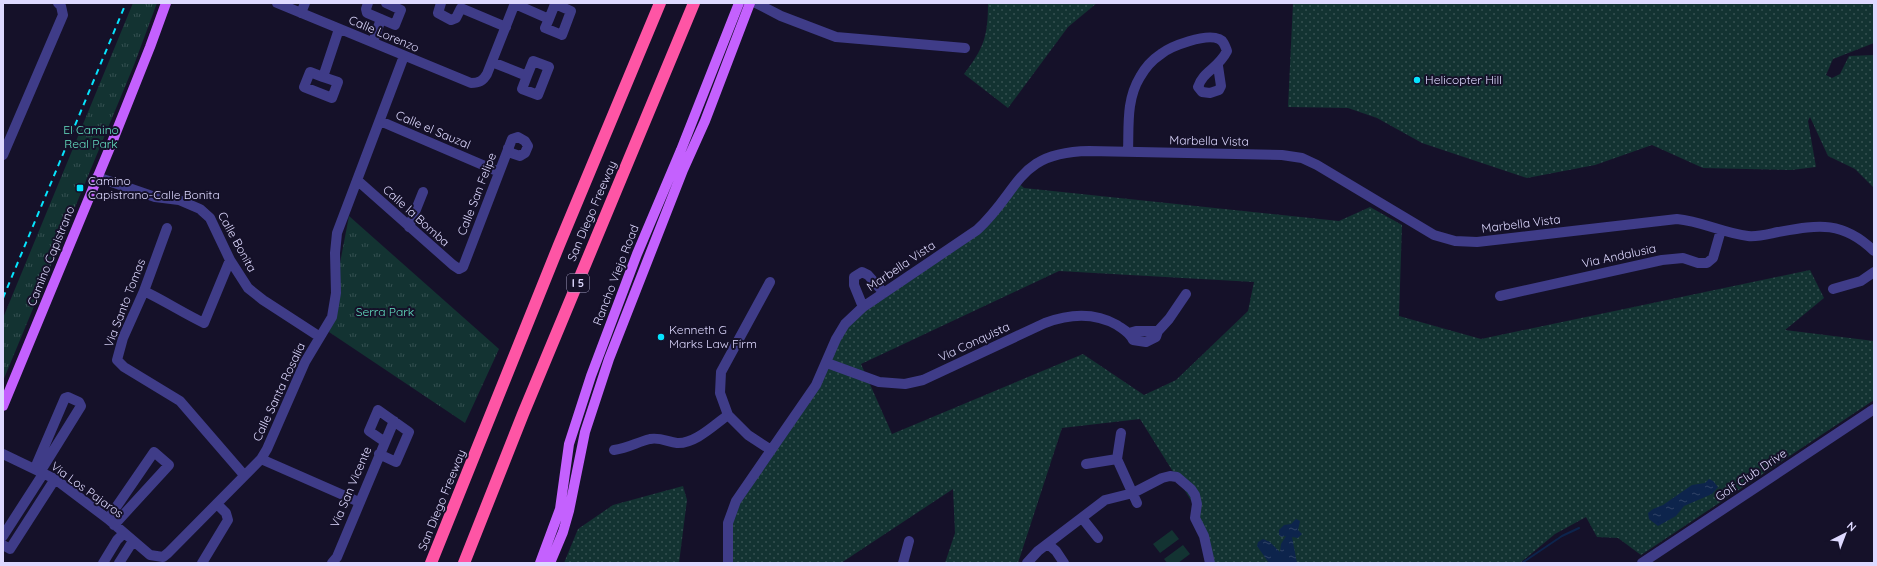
<svg xmlns="http://www.w3.org/2000/svg" width="1877" height="566" viewBox="0 0 1877 566" font-family="Quicksand,sans-serif">
  <style>
    .grass { fill: url(#grass-dots); fill-rule: evenodd }
    .park { fill: url(#park-tufts) }
    .garden { fill: #133332 }
    .water { fill: url(#water-ripples) }
    .lines { fill: none; stroke-linecap: round; stroke-linejoin: round }
    .stream { stroke: #0d244c; stroke-width: 2 }
    .minor { stroke: #3f3c88; stroke-width: 10 }
    .major { stroke: #c461fe; stroke-width: 10 }
    .highway { stroke: #fe55a5; stroke-width: 12 }
    .rail { stroke: #06e4fe; stroke-width: 2; stroke-dasharray: 6 5; stroke-linecap: butt }
    .poi-dot { fill: #06e4fe; stroke: #151129; stroke-width: 1.5 }
    .labels { text-anchor: middle; stroke-width: 4; stroke-linejoin: round; paint-order: stroke }
    .shield { fill: #151129; stroke: #a29dbf; stroke-width: 1 }
    .shield-label { font-size: 11px; font-weight: bold; fill: #ded9ff }
    .street-label { font-size: 12px; fill: #ded9ff; stroke: #151129 }
    .poi-label { font-size: 12px; fill: #ded9ff; stroke: #151129; text-anchor: start }
    .park-label { font-size: 12px; fill: #64e0c2; stroke: #151129 }
  </style>
  <defs>
    <pattern id="grass-dots" width="8" height="8" patternUnits="userSpaceOnUse"><rect width="8" height="8" fill="#133332"/><path d="M2 2h.1M6 6h.1" fill="none" stroke="#355051" stroke-width="1.8" stroke-linecap="round"/></pattern>
    <pattern id="park-tufts" width="24" height="20" patternUnits="userSpaceOnUse"><rect width="24" height="20" fill="#133332"/><path d="M3 7l-1-3M5 7V3M7 7l1-3M15 17l-1-3M17 17v-4M19 17l1-3" fill="none" stroke="#355051"/></pattern>
    <pattern id="water-ripples" width="26" height="14" patternUnits="userSpaceOnUse"><rect width="26" height="14" fill="#0d244c"/><path d="M2 4q2-2 4 0t4 0M15 11q2-2 4 0t4 0" fill="none" stroke="#304367"/></pattern>
  </defs>
  <rect width="100%" height="100%" fill="#151129"/>
  <path class="grass" d="M988,3H1097L1068,27L1008,108L964,74C984,48 988,36 988,3Z
    M1293,3H1874V43L1833,59L1826,75L1832,78L1840,74L1849,56L1874,55V188L1855,169L1828,156L1810,117L1808,121L1816,167L1791,170L1703,168L1652,145L1595,165L1527,178L1422,143L1377,118L1348,108L1288,107Z
    M1016,181L1024,188L1339,221L1370,207L1402,225L1399,316L1481,339L1810,270L1824,298L1785,330L1874,341V400L1641,555L1618,538L1597,537L1586,517L1555,534L1520,563H1212L1192,502L1140,419L1062,428L1018,563H945L955,533L953,489L841,563H728L730,516L816,385L845,324L977,230ZM1059,271L1254,282L1248,311L1176,380L1144,395L1083,354L892,434L861,364Z
    M683,486L687,500L679,563H564L578,529L613,505Z"/>
  <path class="park" d="M133,3H157L134,65L3,381V318Z
    M349,216L499,349L465,423L329,332L338,306L340,263Z"/>
  <path class="garden" d="M1172,530L1179,539L1160,553L1153,544Z
    M1183,545L1190,554L1178,563H1167L1164,559Z"/>
  <path class="water" d="M1709,479L1713,481L1718,487L1712,494L1684,506L1676,516L1658,526L1649,519L1648,513L1653,509L1663,505L1692,485L1705,483Z
    M1296,519L1300,521L1298,530L1302,534L1298,538L1292,537L1297,563H1269L1257,546L1258,542L1263,539L1270,542L1280,552L1281,544L1286,536L1281,537L1279,535V530L1284,525L1291,524Z"/>
  <g class="lines">
    <path class="stream" d="M1522,563L1562,536L1579,528"/>
    <path class="minor" d="M277,3L471,83C479,83 483,81 487,74L515,3
      M368,3L366,9L367,13L395,25L401,10L386,3
      M441,3L438,13L451,20L456,18L461,8L506,27
      M756,3L781,16L836,37L965,48
      M515,4L549,19L555,4L571,11L562,35L545,28L549,19
      M301,13L305,3
      M373,42L381,19
      M492,62L527,76L533,61L549,67L538,95L522,89L527,76
      M323,77L338,82L332,98L304,87L310,72L323,77L339,29
      M380,121L499,172
      M1128,152C1129,126 1126,100 1140,77C1145,68 1152,60 1161,54C1171,46 1206,33 1219,39C1224,41 1225,46 1227,51C1218,69 1203,71 1198,87L1202,92L1210,93L1219,90L1221,86L1218,66
      M3,155L63,15L61,6L58,3
      M97,177L155,197L179,200L200,209L210,218L230,260L248,288L263,300L320,337
      M357,180L453,265L459,269L463,267L512,139L518,137L525,141L528,146L525,153L520,156L511,153L508,148
      M409,227L423,192
      M167,228L144,291L123,338L117,360L124,367L180,401L244,475
      M770,282L721,372L720,393L728,415L748,435L771,450
      M1833,289L1861,281L1874,272
      M144,291C165,301 183,313 204,323L230,260
      M1500,296L1662,260L1683,258L1698,263H1707L1713,258L1721,230
      M863,307L854,285V277L862,272L868,275L884,293
      M1129,333L1136,331H1158
      M827,363L879,382L905,384L923,380L1045,323C1069,314 1094,312 1117,325C1124,330 1129,332 1133,340L1146,342L1156,337L1158,331L1169,319L1186,294
      M614,450C629,448 637,442 650,439C660,437 668,442 677,443C695,444 714,425 728,415
      M3,454L55,479L108,519L150,555L163,557L168,553L261,459L267,449L305,362L332,317L336,293L335,253L337,233L404,56
      M379,454L396,462L409,432L378,410L369,431L385,442
      M261,459L359,502
      M1117,459L1121,433
      M1086,464L1117,459L1137,503
      M35,468L65,398L68,397L79,402L81,406L40,472
      M1082,518L1098,538
      M108,519L154,452L169,465L114,525
      M3,536L43,474
      M1048,544L1056,551L1064,563
      M3,545L10,549L55,479
      M103,563L117,540L124,533
      M119,563L133,541
      M202,563L228,520L226,513L217,504
      M332,563L337,557L394,421
      M728,563V523L736,501L816,385L836,339L845,324L863,307L977,230C1021,190 1016,152 1089,151L1282,155L1302,158L1317,165L1434,235L1455,241L1477,242L1677,219C1701,221 1723,233 1748,236C1758,237 1768,234 1778,232C1818,225 1842,220 1874,251
      M903,563L909,541
      M1027,563L1038,551L1105,500L1133,493L1162,478L1170,476L1177,477L1191,489L1195,495L1197,504L1195,518L1204,536L1210,563
      M1642,563L1874,409"/>
    <path class="major" d="M3,406L113,140L150,47L166,3
      M540,563L560,509L569,444L591,376L637,254L681,150L739,3
      M550,563L563,532L569,511L585,432L609,359L683,170L705,121L750,3"/>
    <path class="highway" d="M431,563L559,245L660,3
      M464,563L523,414L694,3"/>
    <path class="rail" d="M3,298L126,3"/>
  </g>
  <g class="poi-dot">
    <circle cx="1417" cy="80" r="4"/>
    <rect x="76" y="184" width="8" height="8" rx="2"/>
    <circle cx="661" cy="337" r="4"/>
  </g>
  <g class="labels">
    <rect class="shield" x="567" y="274" width="22" height="18" rx="3"/>
    <g class="shield-label">
      <text x="578" y="287">I 5</text>
    </g>
    <g class="street-label">
      <text transform="translate(384 34) rotate(23)" y="4">Calle Lorenzo</text>
      <text transform="translate(433 130) rotate(23)" y="4">Calle el Sauzal</text>
      <text transform="translate(1209 141) rotate(1)" y="4">Marbella Vista</text>
      <text transform="translate(477 194) rotate(-69)" y="4">Calle San Felipe</text>
      <text transform="translate(592 211) rotate(-67)" y="4">San Diego Freeway</text>
      <text transform="translate(416 216) rotate(42)" y="4">Calle la Bomba</text>
      <text transform="translate(1521 224) rotate(-7)" y="4">Marbella Vista</text>
      <text transform="translate(237 242) rotate(61)" y="4">Calle Bonita</text>
      <text transform="translate(51 256) rotate(-68)" y="4">Camino Capistrano</text>
      <text transform="translate(1619 256) rotate(-12)" y="4">Via Andalusia</text>
      <text transform="translate(901 266) rotate(-34)" y="4">Marbella Vista</text>
      <text transform="translate(616 275) rotate(-69)" y="4">Rancho Viejo Road</text>
      <text transform="translate(125 303) rotate(-69)" y="4">Via Santo Tomas</text>
      <text transform="translate(974 342) rotate(-25)" y="4">Via Conquista</text>
      <text transform="translate(279 392) rotate(-65)" y="4">Calle Santa Rosalia</text>
      <text transform="translate(1751 475) rotate(-34)" y="4">Golf Club Drive</text>
      <text transform="translate(351 487) rotate(-67)" y="4">Via San Vicente</text>
      <text transform="translate(87 490) rotate(36)" y="4">Via Los Pajaros</text>
      <text transform="translate(442 500) rotate(-68)" y="4">San Diego Freeway</text>
    </g>
    <g class="poi-label">
      <text x="1425" y="84">Helicopter Hill</text>
      <text x="88" y="185">Camino<tspan x="88" dy="14">Capistrano-Calle Bonita</tspan></text>
      <text x="669" y="334">Kenneth G<tspan x="669" dy="14">Marks Law Firm</tspan></text>
    </g>
    <g class="park-label">
      <text x="91" y="134">El Camino<tspan x="91" dy="14">Real Park</tspan></text>
      <text x="385" y="316">Serra Park</text>
    </g>
  </g>
  <rect width="1877" height="566" fill="none" stroke="#ded9ff" stroke-width="8"/>
  <g transform="translate(1845 534) rotate(42)" stroke="#151129" stroke-width="3" paint-order="stroke">
  <path d="M0-3L7 15L0 10L-7 15Z" fill="#ded9ff"/>
  <text y="-6" font-size="11" font-weight="bold" text-anchor="middle" fill="#ded9ff">N</text>
  </g>
</svg>
